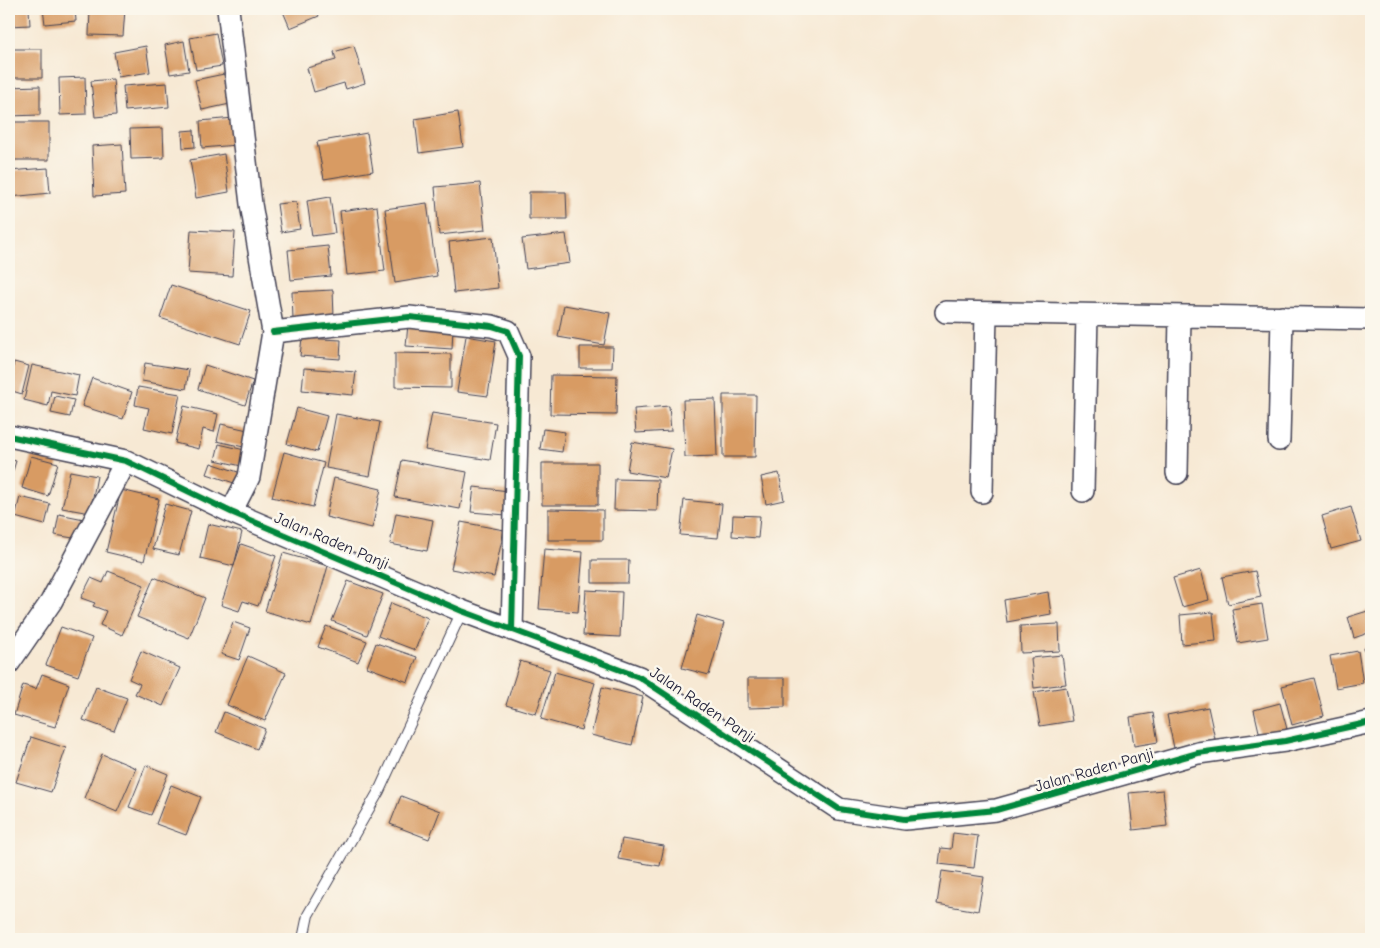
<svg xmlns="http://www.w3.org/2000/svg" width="1380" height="948" viewBox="0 0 1380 948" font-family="'Comic Neue',sans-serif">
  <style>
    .building { fill: #d89b63 }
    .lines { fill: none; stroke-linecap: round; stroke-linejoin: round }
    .service-casing { stroke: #424052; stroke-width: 12 }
    .minor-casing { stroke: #424052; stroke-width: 24 }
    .service { stroke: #fff; stroke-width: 10 }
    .minor { stroke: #fff; stroke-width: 21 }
    .cycleway-casing { stroke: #fbf7ec; stroke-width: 9 }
    .cycleway { stroke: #00873e; stroke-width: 6 }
    .labels { text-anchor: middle; stroke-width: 5; stroke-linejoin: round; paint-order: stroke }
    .street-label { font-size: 16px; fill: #22223b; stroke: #fbf7ec }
  </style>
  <rect width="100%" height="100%" fill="#fbf7ec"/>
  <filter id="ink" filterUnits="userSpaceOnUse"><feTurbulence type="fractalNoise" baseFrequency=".02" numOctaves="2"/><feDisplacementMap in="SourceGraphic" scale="10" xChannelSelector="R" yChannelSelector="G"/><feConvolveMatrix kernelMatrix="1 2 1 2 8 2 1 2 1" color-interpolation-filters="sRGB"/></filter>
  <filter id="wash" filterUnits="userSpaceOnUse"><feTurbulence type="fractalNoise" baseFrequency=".0096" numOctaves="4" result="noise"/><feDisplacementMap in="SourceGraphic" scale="20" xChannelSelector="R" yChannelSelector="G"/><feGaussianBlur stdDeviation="1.12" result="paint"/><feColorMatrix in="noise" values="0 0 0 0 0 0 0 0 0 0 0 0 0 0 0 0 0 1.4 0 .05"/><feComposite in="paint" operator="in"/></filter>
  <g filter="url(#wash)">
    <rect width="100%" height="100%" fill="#f7e9d4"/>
    <g id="blocks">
      <path class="building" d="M9,9H29L30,25L9,26Z
        M43,9H75L76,21L45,24Z
        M90,9H125L123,36L89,35Z
        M282,9H316L319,16L290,28Z
        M216,33L222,66L196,70L190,38Z
        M184,41L189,71L170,74L165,45Z
        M146,46L150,72L118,77L114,52Z
        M354,46L365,83L346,89L344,83L314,92L307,68L336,60L334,52Z
        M10,49H42V78H10Z
        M224,74L230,104L202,110L195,80Z
        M85,77L86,114L60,115L59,78Z
        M113,79L116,115L95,117L91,81Z
        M167,83L169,107L125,111L123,86Z
        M40,86V115L9,116V87Z
        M458,112L463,147L419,153L415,119Z
        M234,118L236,145L202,148L200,121Z
        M9,122H49V160H9Z
        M163,128L164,158L131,159L130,129Z
        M194,130L195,147L183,148L182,131Z
        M367,133L373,171L324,179L317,142Z
        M122,144L125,194L94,196L92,146Z
        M224,154L229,192L196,198L190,160Z
        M48,168L50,193L10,197L9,171Z
        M480,183L485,230L439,235L435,187Z
        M529,192H566L567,219H529Z
        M330,197L335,233L312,236L307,201Z
        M296,202L300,229L281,232L277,204Z
        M427,203L437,276L395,283L385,209Z
        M377,206L385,271L347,275L340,211Z
        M191,230L235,232L232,276L188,273Z
        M566,234L570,263L526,269L522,239Z
        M493,237L498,288L454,293L449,242Z
        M328,246L331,276L291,280L288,250Z
        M171,285L251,311L240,344L160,318Z
        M333,290L334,318L293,320L292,292Z
        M564,305L610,313L604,345L558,337Z
        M408,324L453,327L452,349L406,346Z
        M466,336L496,341L488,396L457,392Z
        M302,338L341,340L340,359L300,356Z
        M580,347H613L612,368H580Z
        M395,353L451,354V388L395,387Z
        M14,362L29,366L22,394L9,390Z
        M145,363L189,370L186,389L142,381Z
        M32,365L79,375L75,396L51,391L48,406L24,400Z
        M205,365L253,381L245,405L198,389Z
        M304,368L356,372L353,395L302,390Z
        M551,375L617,376L616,415L550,414Z
        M92,378L132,392L123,419L82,406Z
        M138,387L180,394L172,434L144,428L149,408L135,405Z
        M723,395H756L755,457H723Z
        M55,396L74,400L70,417L51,413Z
        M715,399L717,456L685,457L683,400Z
        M184,406L218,414L214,432L203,429L199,449L175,443Z
        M669,406L671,431L636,433L634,409Z
        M297,408L327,416L317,452L287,444Z
        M432,413L496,423L490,460L425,450Z
        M336,414L380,422L370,476L326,468Z
        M221,424L252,431L248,448L217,441Z
        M543,429L565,432L562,452L540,449Z
        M632,442L672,449L666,478L627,471Z
        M219,444L249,451L246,467L215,460Z
        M284,452L324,463L313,507L272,497Z
        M31,456L58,463L48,496L22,488Z
        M9,459L16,461L9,484Z
        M402,460L467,472L460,509L395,497Z
        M211,463L244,474L240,485L207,474Z
        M542,463H598V505H542Z
        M70,471L97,476L90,513L62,508Z
        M779,473L784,500L766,504L761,477Z
        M334,478L381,489L372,528L326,517Z
        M615,479L658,480L657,511L614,510Z
        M474,487L509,491L506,515L471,512Z
        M121,490L159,499L144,561L106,552Z
        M20,497L50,504L45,525L15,517Z
        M684,500L722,504L718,538L680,535Z
        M165,504L191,511L179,555L153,549Z
        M1351,507L1361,541L1331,549L1322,516Z
        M548,509L603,510V540H548Z
        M396,513L433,520L427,551L390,544Z
        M59,514L84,519L79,539L55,535Z
        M733,515L760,516L758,538L732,536Z
        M461,522L504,530L494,577L451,569Z
        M208,524L242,532L234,566L200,558Z
        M241,544L276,556L258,606L243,601L239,611L221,605Z
        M544,549L583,552L578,612L539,609Z
        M283,553L328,566L311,625L265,611Z
        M592,560H629L628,583H592Z
        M1201,570L1209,600L1182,607L1173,578Z
        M108,571L144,585L122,635L100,625L106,611L93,606L95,603L81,598L91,578L103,583Z
        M1255,571L1261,597L1228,604L1222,577Z
        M154,577L205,598L189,638L137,617Z
        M348,581L383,594L367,635L332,621Z
        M586,590L622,592L620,637L583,635Z
        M1048,592L1051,614L1007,622L1004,600Z
        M391,603L428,618L415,650L378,636Z
        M1262,604L1268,638L1238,643L1232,609Z
        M1371,610V632L1354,638L1348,617Z
        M1213,612L1216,641L1182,644L1180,615Z
        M697,615L724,623L709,675L682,668Z
        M233,622L250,628L239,660L221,654Z
        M1059,624L1060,651L1021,653L1020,626Z
        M326,626L367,641L358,662L318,647Z
        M61,627L92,638L78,676L46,665Z
        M376,643L417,657L408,682L367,667Z
        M1371,647V682H1370L1364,648Z
        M141,651L180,668L163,706L135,694L140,684L129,679Z
        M1358,651L1363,683L1336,688L1330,656Z
        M1062,655L1066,684L1034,688L1031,658Z
        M248,656L286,673L265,721L227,705Z
        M520,661L550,670L536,714L506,705Z
        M555,672L595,683L581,730L541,719Z
        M42,674L69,684L55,727L14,715L23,685L36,689Z
        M748,678H785V707L748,708Z
        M1314,678L1324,716L1292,725L1282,686Z
        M96,687L127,698L114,731L83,720Z
        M602,687L643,697L632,745L591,735Z
        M1066,687L1072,721L1040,726L1034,692Z
        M1280,703L1287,729L1260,736L1254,710Z
        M1208,707L1215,739L1174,748L1167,715Z
        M224,712L265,729L257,749L216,732Z
        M1153,713L1158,742L1134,746L1130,717Z
        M31,737L66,748L51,792L16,782Z
        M102,754L136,768L117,812L84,798Z
        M146,765L168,774L151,815L129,807Z
        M171,785L201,797L186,835L156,824Z
        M1163,790L1167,826L1133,830L1129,793Z
        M401,796L440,811L429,839L390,824Z
        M953,833L978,836L974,868L939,864L941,848L951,849Z
        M622,839L664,846L660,866L618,859Z
        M942,871L984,877L978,911L937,904Z"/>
    </g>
  </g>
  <g filter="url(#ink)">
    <use href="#blocks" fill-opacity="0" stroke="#424052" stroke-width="1"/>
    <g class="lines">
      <g class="service-casing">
        <path id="service" d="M303,939L308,915L379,791L462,611"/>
      </g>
      <g class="minor-casing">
        <path id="minor" d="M228,9L251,204L273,332L249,477L231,512
          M946,312L1371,319
          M273,332L409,317L492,326L508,331L519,356L512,630
          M9,436L126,461L231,512L462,611L639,677L839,809L905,819L996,810L1198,753L1285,741L1371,722
          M1279,440L1282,317
          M1177,473L1180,316
          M1083,491L1087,315
          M982,492L986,313
          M9,663L51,602L126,461"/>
      </g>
      <use href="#service" class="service"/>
      <use href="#minor" class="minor"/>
      <g class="cycleway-casing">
        <path id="cycleway" d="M273,332L409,317L492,326L508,331L519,356L512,630
          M9,436L126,461L231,512L462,611L639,677L839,809L905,819L996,810L1198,753L1285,741L1371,722"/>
      </g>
      <use href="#cycleway" class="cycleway"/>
    </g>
  </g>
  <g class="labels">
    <g class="street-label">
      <text transform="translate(332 540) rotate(23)" y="6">Jalan Raden Panji</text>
      <text transform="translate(703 704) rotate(34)" y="6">Jalan Raden Panji</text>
      <text transform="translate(1094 769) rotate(-16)" y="6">Jalan Raden Panji</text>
    </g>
  </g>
  <rect width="1380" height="948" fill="none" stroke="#fbf7ec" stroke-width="30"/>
</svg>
